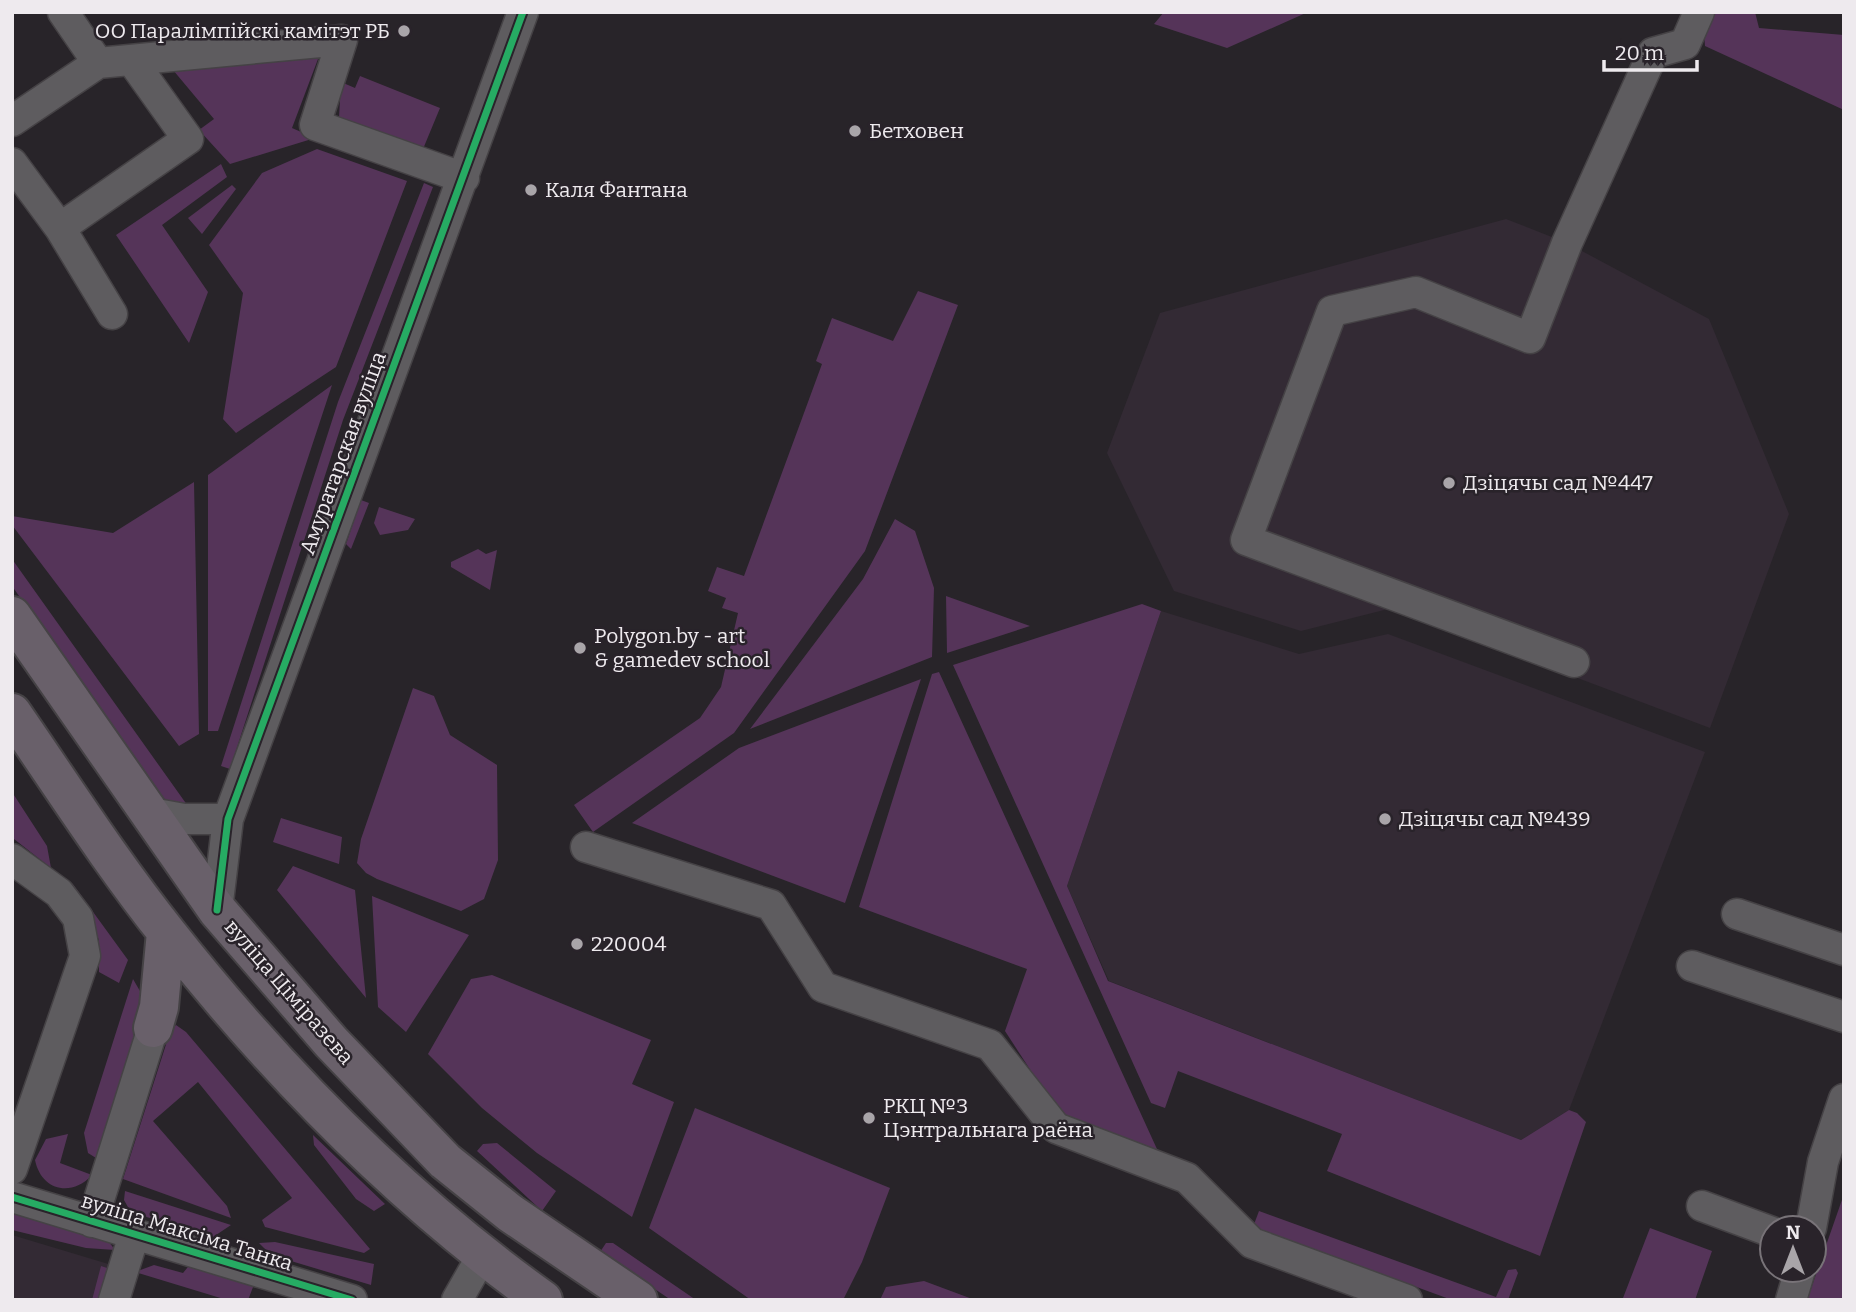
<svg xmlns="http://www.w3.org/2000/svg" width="1856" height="1312" viewBox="0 0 1856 1312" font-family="Bitter,serif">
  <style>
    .built { fill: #332a34 }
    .green { fill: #553459 }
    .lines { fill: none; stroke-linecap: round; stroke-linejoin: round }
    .minor-casing { stroke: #454245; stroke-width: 33 }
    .major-casing { stroke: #454245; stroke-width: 42 }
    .minor { stroke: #5e5c5f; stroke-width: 30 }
    .major { stroke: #69606a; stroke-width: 38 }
    .cycleway-casing { stroke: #29232a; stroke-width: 11 }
    .cycleway { stroke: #26ab63; stroke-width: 7 }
    .poi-dot { fill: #a9a5a9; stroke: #29232a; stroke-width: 2.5 }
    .labels { text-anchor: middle; stroke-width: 5; stroke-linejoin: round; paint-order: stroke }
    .poi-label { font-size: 21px; fill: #eeeaee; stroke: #29232a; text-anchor: start }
    .street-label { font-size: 21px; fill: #eeeaee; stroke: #29232a }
  </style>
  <rect width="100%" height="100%" fill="#282429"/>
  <path class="built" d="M1506,219L1567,243L1709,319L1789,514L1710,728L1392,608L1301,631L1174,591L1107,453L1160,313Z
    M1161,611L1299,654L1388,634L1705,752L1569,1110L1521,1140L1109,981L1067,886Z
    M12,1235L135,1272L127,1300H12Z"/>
  <path class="green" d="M1164,12H1308L1227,48L1154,24Z
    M1708,12H1755L1759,28L1844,35V110L1705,46L1703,21Z
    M304,48L318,59L292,128L315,138L230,164L199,130L214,119L173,70Z
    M360,76L440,108L423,149L339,118L341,82L355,88Z
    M317,149L407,181L336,367L236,433L223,419L243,293L209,245L262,173Z
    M221,164L227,177L162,225L208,292L189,343L116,235Z
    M424,183L433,187L343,420L230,769L221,766L338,402Z
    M232,185L236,189L202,234L188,218Z
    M918,291L958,305L865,551L734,733L593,832L574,805L700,718L721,687L738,613L722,608L726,598L708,591L717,567L744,576L822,364L816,361L832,318L893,341Z
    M332,385L218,731H208V475Z
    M194,482L199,734L179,746L12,525V516L113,533Z
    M361,500L369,503L351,549L346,544Z
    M379,507L415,519L408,530L380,535L374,523Z
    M895,519L915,531L934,588L932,657L750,729L863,579Z
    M478,549L486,554L497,550L490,590L451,567V562Z
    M12,559L190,809L166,804L12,586Z
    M946,596L1030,626L947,653Z
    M1142,604L1161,611L1067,886L1108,981L1521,1140L1569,1110L1577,1113L1586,1122L1540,1256L1327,1171L1342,1134L1178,1071L1165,1108L1151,1103L953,665Z
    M939,672L1162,1160L1063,1120L1005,1031L1027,969L859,907L932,674Z
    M921,679L845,903L632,823L739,748Z
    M413,688L434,696L450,735L497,765L498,860L484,899L461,911L377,879L366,873L357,863L361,839Z
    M12,792L47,846L51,868L14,839Z
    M281,818L342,837L339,864L273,842Z
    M293,866L355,890L366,998L277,890Z
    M72,883L128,960L119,983L99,972V940Z
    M372,896L469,935L406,1032L378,1007Z
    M492,975L651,1040L632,1084L674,1102L632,1217L537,1153L482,1108L428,1054L471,979Z
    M133,979L148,1005L96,1158L88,1153L84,1133Z
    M176,1025L186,1032L370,1249L364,1253L265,1227L262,1220L292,1198L198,1082L153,1121L227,1206L231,1218L123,1179L170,1032Z
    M695,1108L890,1188L862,1262L843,1300H751L649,1228Z
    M68,1134L60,1163L92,1175C71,1198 41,1190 35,1160L46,1139Z
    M313,1135L385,1204L374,1211L356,1199L314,1145Z
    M497,1143L556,1191L542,1211L477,1151L483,1144Z
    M125,1191L231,1225L213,1237L140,1215L129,1209L124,1200Z
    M1844,1194V1300H1807Z
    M12,1210L109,1242L115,1250L86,1248L12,1230Z
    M1259,1211L1496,1297L1508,1270L1516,1269L1518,1273L1508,1300H1452L1253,1227Z
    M1650,1228L1712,1251L1695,1300L1623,1298Z
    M275,1242L374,1264L371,1285L271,1255L259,1243Z
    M606,1243H613L696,1300H671L600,1252Z
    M192,1262L255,1282L248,1300H227L135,1272L154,1265L183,1273Z
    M101,1266L113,1270L104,1300H92Z
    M924,1281L975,1300H880L886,1287Z"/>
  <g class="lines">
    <g class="minor-casing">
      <path id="minor" d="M63,12L98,63L342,40L315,125L464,178
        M12,121L98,63
        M12,163L60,228L112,314
        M60,228L188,139L133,62
        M1574,662L1246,540L1332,311L1416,292L1530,338L1567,243L1653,53L1685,44L1699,12
        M151,813L184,819H228
        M586,847L771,905L823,987L990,1045L1056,1128L1187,1178L1252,1243L1407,1300
        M12,859L59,893L78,918L85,956L12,1169
        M217,910L228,819L523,12
        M1737,914L1844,950
        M1692,966L1844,1017
        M12,1197L352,1300
        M1702,1206L1772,1232
        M92,1222L153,1028
        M1811,1228L1823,1162L1844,1099
        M114,1300L134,1235
        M457,1300L482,1256
        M1791,1300L1800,1270"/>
    </g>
    <g class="major-casing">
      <path id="major" d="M12,616L217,910L331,1042L445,1161L510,1213L638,1300
        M12,713C63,787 112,864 168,934C277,1072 399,1197 543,1300
        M153,1028L159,1007L166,932"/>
    </g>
    <use href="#minor" class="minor"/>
    <use href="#major" class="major"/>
    <g class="cycleway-casing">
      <path id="cycleway" d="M217,910L228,819L523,12
        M12,1197L352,1300"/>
    </g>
    <use href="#cycleway" class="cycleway"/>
  </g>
  <g class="poi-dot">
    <circle cx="404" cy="31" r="7"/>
    <circle cx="855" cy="131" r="7"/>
    <circle cx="531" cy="190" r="7"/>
    <circle cx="1449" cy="483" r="7"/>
    <circle cx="580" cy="648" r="7"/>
    <circle cx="1385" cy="819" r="7"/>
    <circle cx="577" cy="944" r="7"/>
    <circle cx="869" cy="1118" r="7"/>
  </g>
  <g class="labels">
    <g class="poi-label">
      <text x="390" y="38" text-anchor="end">OO Паралімпійскі камітэт РБ</text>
      <text x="869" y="138">Бетховен</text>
      <text x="545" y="197">Каля Фантана</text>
      <text x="1463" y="490">Дзіцячы сад №447</text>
      <text x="594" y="643">Polygon.by - art<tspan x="594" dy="24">&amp; gamedev school</tspan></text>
      <text x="1399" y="826">Дзіцячы сад №439</text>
      <text x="591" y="951">220004</text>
      <text x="883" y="1113">РКЦ №3<tspan x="883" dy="24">Цэнтральнага раёна</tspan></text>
    </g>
    <g class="street-label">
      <text transform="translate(343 453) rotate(-70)" y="7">Амуратарская вуліца</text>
      <text transform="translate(289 992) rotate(49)" y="7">вуліца Ціміразева</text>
      <text transform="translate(187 1232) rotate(17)" y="7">вуліца Максіма Танка</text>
    </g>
  </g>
  <rect width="1856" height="1312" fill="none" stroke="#eeeaee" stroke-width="28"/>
  <g transform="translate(1793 1249)"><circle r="33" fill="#29232a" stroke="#787378" stroke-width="2"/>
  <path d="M0-5L12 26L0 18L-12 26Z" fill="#a9a5a9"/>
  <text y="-10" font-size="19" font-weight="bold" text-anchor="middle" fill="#eeeaee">N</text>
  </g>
  <path d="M1604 60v10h93v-10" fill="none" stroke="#eeeaee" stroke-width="3.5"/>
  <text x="1615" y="60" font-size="21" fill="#eeeaee" stroke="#29232a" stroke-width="5" paint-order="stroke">20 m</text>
</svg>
